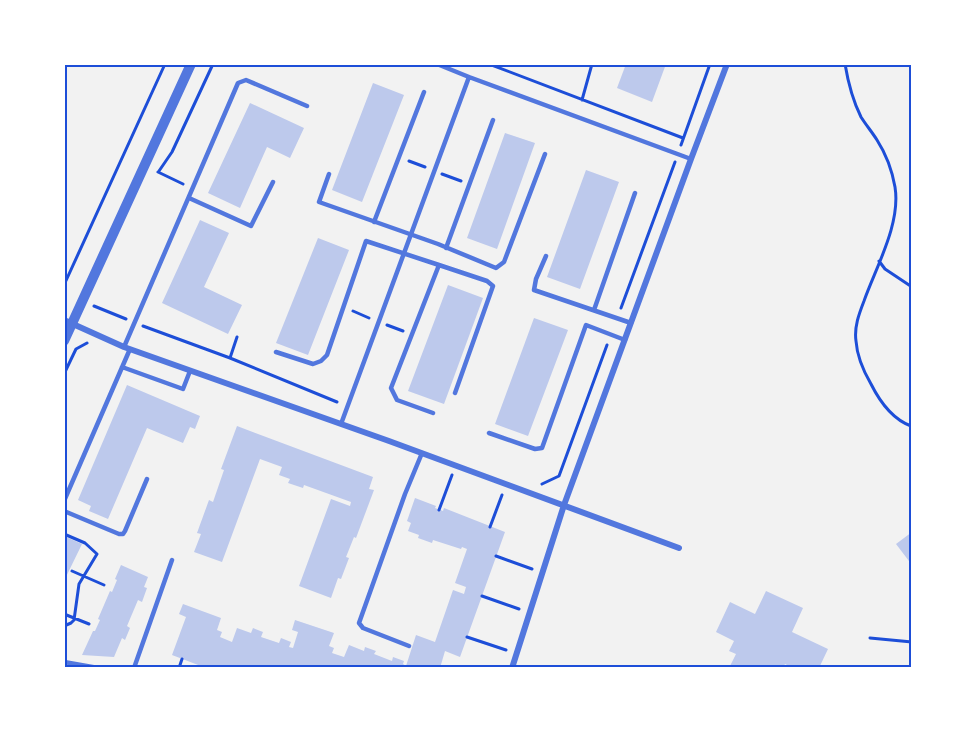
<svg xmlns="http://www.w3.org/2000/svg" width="976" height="732" viewBox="0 0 976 732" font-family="Lato,sans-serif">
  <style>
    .building { fill: #bdc9ec }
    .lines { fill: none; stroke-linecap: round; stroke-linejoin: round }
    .path { stroke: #1d4ed8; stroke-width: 3 }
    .service { stroke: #5277de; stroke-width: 4.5 }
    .minor { stroke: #5277de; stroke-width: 6 }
    .tertiary { stroke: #5277de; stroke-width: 10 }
    .neatline { fill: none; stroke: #1d4ed8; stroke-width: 2 }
  </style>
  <rect width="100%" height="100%" fill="#f2f2f2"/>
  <path class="building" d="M626,64H666L652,102L617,88Z
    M373,83L404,95L362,202L332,190Z
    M250,103L304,128L290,158L267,147L240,208L208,193Z
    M505,133L535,143L497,249L467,238Z
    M586,170L619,182L580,289L547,277Z
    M200,220L229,233L204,287L242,305L228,334L162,303Z
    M318,238L349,250L308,355L276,343Z
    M448,285L483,298L444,404L408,391Z
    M534,318L568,330L528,436L495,424Z
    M127,385L200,416L195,429L190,427L183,443L147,428L108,519L89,511L91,506L78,500Z
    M237,426L373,477L369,489L374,490L356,538L354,537L346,557L349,558L341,579L338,578L331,598L299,586L331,499L350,506L351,502L304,485L303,488L288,483L290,479L279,475L282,467L260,459L222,562L194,552L201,534L197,533L209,500L213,502L224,470L221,469Z
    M415,498L436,506L435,508L443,511L444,508L505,532L460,657L445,651L440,668H206L172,655L186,617L179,614L183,604L221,618L217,630L222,632L220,637L232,642L237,628L251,633L253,628L263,632L261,637L279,643L281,638L291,642L289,647L293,648L298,632L292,630L295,620L334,633L329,646L334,648L332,653L344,657L349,645L364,651L365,647L376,651L374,654L392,661L393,657L404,661L403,664L406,666L416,635L435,642L453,590L464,594L466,587L455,583L467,549L462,547L461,549L433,540L432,543L418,538L419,535L408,531L411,523L407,521Z
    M912,532V565L896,544Z
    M64,536L82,544L64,581Z
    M121,565L148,577L144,587L147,588L142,602L138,600L127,626L130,628L125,640L122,638L114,657L82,655L93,631H95L100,620L98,619L110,591L112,592L117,580L115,579Z
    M766,591L803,608L792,632L828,649L819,668H793L785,664L783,668H729L736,654L729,651L734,641L716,632L730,602L755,614Z"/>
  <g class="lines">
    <path class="path" d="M489,64L683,138
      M845,64C848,82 853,101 861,117C866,125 872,132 877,140C886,154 892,170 895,187C901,224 876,267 864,301C859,314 854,327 856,341C857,356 864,372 871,384C880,402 892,419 911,426
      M582,100L592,64
      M681,145L710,64
      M409,161L425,167
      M159,171L172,152L213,64
      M158,172L183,184
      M442,174L461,181
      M879,261L885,269L912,287
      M64,285L165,64
      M94,306L126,319
      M621,308L675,162
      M353,311L369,318
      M387,325L403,331
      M143,326L230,358L237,337
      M230,358L337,402
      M64,374L76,349L87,343
      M542,484L559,476L607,345
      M439,510L452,475
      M490,527L502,495
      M64,534L85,543L97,554L79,584L74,620L71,623L64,626
      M496,556L532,569
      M72,571L104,585
      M482,596L519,609
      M64,614L89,624
      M467,637L506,650
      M870,638L912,642
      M179,668L182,659"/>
    <path class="service" d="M469,77L691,159
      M329,174L319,202L438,244L496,268L504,262L545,154
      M189,198L251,226L273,182
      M374,222L424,92
      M446,248L493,120
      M546,256L536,279L534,290L631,323
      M439,265L487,281L493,286L455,393
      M594,310L635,193
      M124,347L238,83L246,80L307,106
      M276,352L313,364L321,361L327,355L366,241L439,265L391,388L397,400L433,413
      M122,367L183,389L190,371
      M341,424L469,77L437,64
      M489,433L535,449L542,448L586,325L625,340
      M64,501L130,349
      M64,511L119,534H123L125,531L147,479
      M409,646L363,628L359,623L405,494L422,453
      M64,662L98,668
      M134,668L172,560"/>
    <path class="minor" d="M64,320L124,347L389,441L679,548
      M512,668L564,505L691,159L727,64"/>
    <path class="tertiary" d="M64,341L191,64"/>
  </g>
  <rect width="976" height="732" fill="none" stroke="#ffffff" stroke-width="132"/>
  <rect x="66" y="66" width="844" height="600" class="neatline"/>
</svg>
